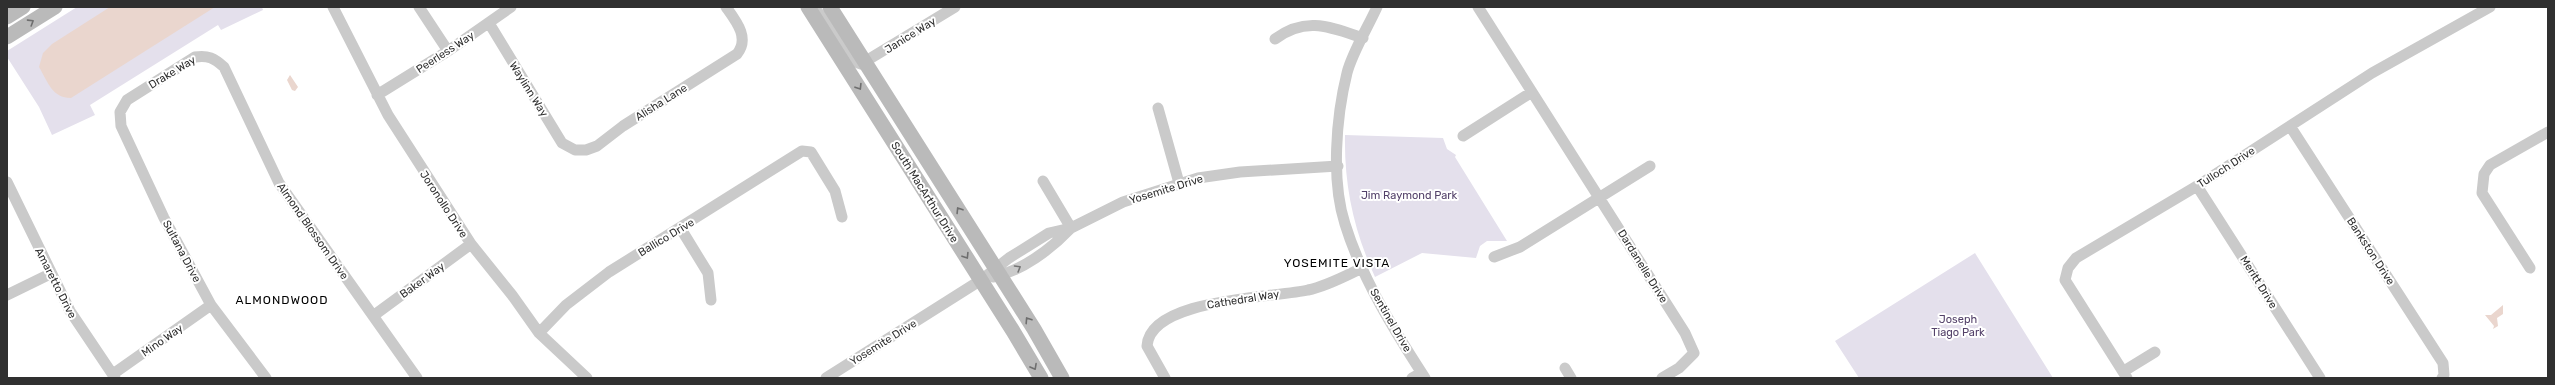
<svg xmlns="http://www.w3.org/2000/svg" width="2555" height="385" viewBox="0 0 2555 385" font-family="Rubik,sans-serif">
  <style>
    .green { fill: #e4e0ec }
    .water { fill: #ead6ce }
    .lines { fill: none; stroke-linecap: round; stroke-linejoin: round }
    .street { stroke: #cacaca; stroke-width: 11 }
    .secondary { stroke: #bababa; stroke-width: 15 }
    .oneway { stroke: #6e6e6e }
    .oneway2 { stroke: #757575 }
    .labels { text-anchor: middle; stroke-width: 4; stroke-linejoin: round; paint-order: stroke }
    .street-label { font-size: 11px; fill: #303030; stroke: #fff }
    .park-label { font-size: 11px; fill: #534169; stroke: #fff }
    .neighbourhood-label { font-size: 12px; letter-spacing: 1px; fill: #000; stroke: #fff }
  </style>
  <rect width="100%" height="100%" fill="#fff"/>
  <path class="green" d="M77,7H262L263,10L221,30L218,25L90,105L95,115L52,135L39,107L7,57V51Z
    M1345,135L1443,138L1447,149L1456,155L1455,157L1507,241H1487L1480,246L1476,258L1422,253L1375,277C1354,231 1344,186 1345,135Z
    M1975,253L2053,378H1859L1835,341Z"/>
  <path class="water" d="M110,7H215L71,98C52,98 48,82 39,67L43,53L52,44Z
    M290,75L298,87L295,91L292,90L287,80Z
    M2503,305V314L2497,318L2498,326L2493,329L2494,326L2485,315H2491Z"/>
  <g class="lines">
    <path class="street" d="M333,7L388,115L471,244L512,295L539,333L587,378
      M419,7L448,51
      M812,7C829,18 845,61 861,64L955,7
      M1377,7C1368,27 1352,53 1347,73C1336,117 1331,181 1345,224C1362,279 1394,330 1425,378
      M1478,7L1685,333L1694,353L1679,368L1662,378
      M489,23L562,143L575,150H586L597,146L623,126L737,54C750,38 736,21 726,7
      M1275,39C1306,16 1330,27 1363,38
      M377,95L448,51L511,7
      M1158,108L1179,183
      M2290,126L2443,363L2444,375L2442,378
      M1463,136L1532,92
      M1043,181L1071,228
      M7,182L70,311L115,378
      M2197,186L2320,378
      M681,229L708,273L711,300
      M1494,257L1520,247L1650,166
      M2530,268L2482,193L2484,174L2490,165L2548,132
      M993,277C1022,271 1051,249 1071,228
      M7,295L50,274
      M373,316L471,244
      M539,333L566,305L609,272L802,151L811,152L835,191L842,217
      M1565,368L1571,378
      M2124,371L2155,352
      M113,374L211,305
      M266,378L211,305L164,218L121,126L120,112L127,100L195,57C208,55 214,58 224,67L279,183L417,378
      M826,378L981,280L1009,258L1049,233L1071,228L1123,202L1198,178L1240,172L1338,166
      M1165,378L1147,346C1150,298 1274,298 1308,290C1327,286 1345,276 1362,268
      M1412,378L1421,373
      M2127,378L2065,280L2068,268L2076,258L2197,186L2372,73L2490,7"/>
    <path class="secondary" d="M808,7L1013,331L1041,378
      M830,7L1034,329L1062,378
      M7,17L23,7
      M7,37L55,7"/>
  </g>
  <defs><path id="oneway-chevron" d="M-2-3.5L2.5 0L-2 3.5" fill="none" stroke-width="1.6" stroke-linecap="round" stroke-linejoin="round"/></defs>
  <g class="oneway">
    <use href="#oneway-chevron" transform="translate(31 22) rotate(-32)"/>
    <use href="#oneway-chevron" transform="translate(859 87) rotate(58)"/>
    <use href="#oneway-chevron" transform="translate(959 210) rotate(-122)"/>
    <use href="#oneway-chevron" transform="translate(966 256) rotate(58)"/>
    <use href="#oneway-chevron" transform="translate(1028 320) rotate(-123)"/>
    <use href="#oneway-chevron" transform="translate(1034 367) rotate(61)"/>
  </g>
  <use class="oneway2" href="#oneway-chevron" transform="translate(1018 268) rotate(-31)"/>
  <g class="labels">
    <g class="street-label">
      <text transform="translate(910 35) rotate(-32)" y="4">Janice Way</text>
      <text transform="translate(445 52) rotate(-33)" y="4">Peerless Way</text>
      <text transform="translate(172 72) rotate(-31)" y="4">Drake Way</text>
      <text transform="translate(529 89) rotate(58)" y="4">Waylinn Way</text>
      <text transform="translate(661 102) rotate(-32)" y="4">Alisha Lane</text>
      <text transform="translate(2226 167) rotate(-33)" y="4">Tulloch Drive</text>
      <text transform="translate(1166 189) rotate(-17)" y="4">Yosemite Drive</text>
      <text transform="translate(925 192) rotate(58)" y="4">South MacArthur Drive</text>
      <text transform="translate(444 204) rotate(57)" y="4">Joronollo Drive</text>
      <text transform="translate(313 231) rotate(55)" y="4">Almond Blossom Drive</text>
      <text transform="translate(666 237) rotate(-31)" y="4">Ballico Drive</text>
      <text transform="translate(182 251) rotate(62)" y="4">Sultana Drive</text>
      <text transform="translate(2371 251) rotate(57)" y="4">Bankston Drive</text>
      <text transform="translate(1643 266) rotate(58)" y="4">Dardanelle Drive</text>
      <text transform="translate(422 280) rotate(-36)" y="4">Baker Way</text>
      <text transform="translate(2259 282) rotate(58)" y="4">Meritt Drive</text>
      <text transform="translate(56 283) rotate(63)" y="4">Amaretto Drive</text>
      <text transform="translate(1243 299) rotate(-9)" y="4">Cathedral Way</text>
      <text transform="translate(1391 320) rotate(60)" y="4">Sentinel Drive</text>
      <text transform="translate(162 340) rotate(-35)" y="4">Mino Way</text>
      <text transform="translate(883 342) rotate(-32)" y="4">Yosemite Drive</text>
    </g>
    <g class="park-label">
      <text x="1409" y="199">Jim Raymond Park</text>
      <text x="1958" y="323">Joseph<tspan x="1958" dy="13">Tiago Park</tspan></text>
    </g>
    <g class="neighbourhood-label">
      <text x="1337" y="267">YOSEMITE VISTA</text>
      <text x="282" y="304">ALMONDWOOD</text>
    </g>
  </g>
  <rect width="2555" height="385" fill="none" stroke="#303030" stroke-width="16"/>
</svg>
